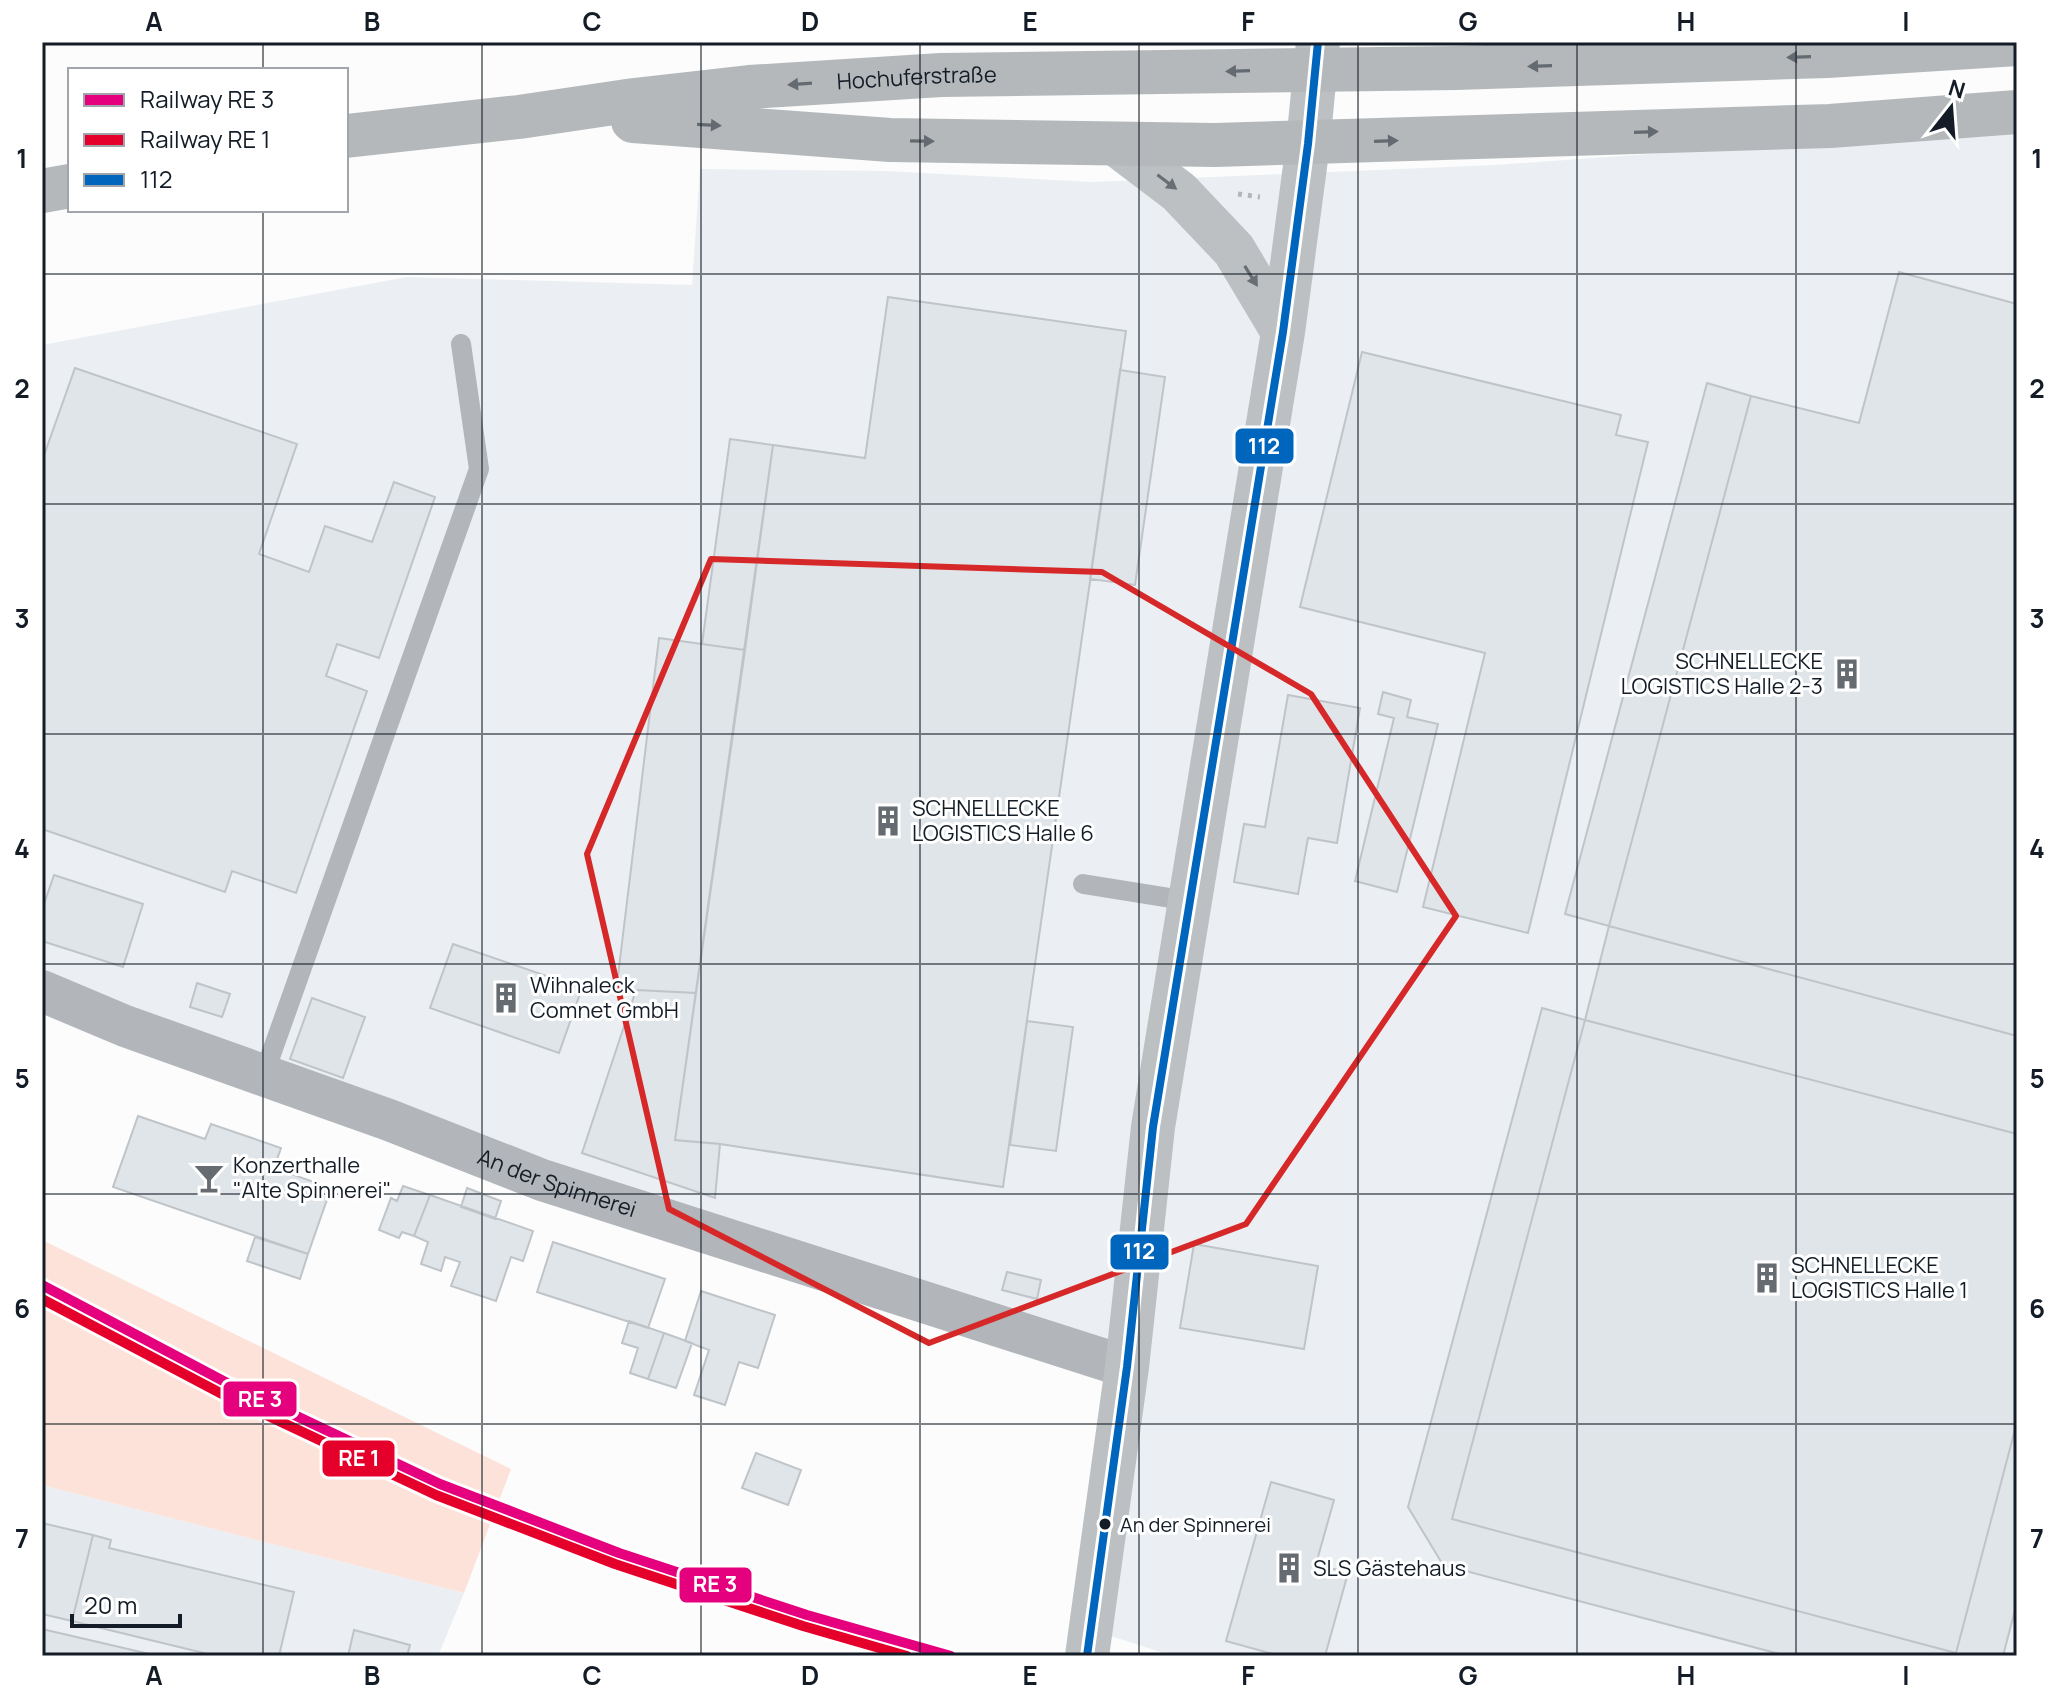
<svg xmlns="http://www.w3.org/2000/svg" width="2059" height="1698" viewBox="0 0 2059 1698" font-family="Manrope,sans-serif">
  <style>
    .built { fill: #ebeff3 }
    .green { fill: #fde2d9 }
    .building { fill: #e0e5e9; stroke: #bfc4c9; stroke-width: 2 }
    .lines { fill: none; stroke-linecap: round; stroke-linejoin: round }
    .path { stroke: #b4b6b8; stroke-width: 5; stroke-dasharray: 4 6; stroke-linecap: butt }
    .lane { stroke: #b2b5ba; stroke-width: 20 }
    .street { stroke: #b2b5ba; stroke-width: 42 }
    .secondary { stroke: #bcc0c2; stroke-width: 44 }
    .primary { stroke: #b5b8bb; stroke-width: 44 }
    .bus-1-casing { stroke: #fff; stroke-width: 14 }
    .bus-1 { stroke: #0065bd; stroke-width: 8 }
    .rail-1-casing { stroke: #fff; stroke-width: 16 }
    .rail-2-casing { stroke: #fff; stroke-width: 16 }
    .rail-1 { stroke: #e5007d; stroke-width: 10 }
    .rail-2 { stroke: #e4002b; stroke-width: 10 }
    .oneway { fill: #646a71 }
    .oneway2 { fill: #686e74 }
    .marked { fill: none; stroke: #d62828; stroke-width: 6; stroke-linejoin: round }
    .grid { fill: none; stroke: #141d27; stroke-width: 2; stroke-opacity: 0.55 }
    .bus-dot { fill: #141d27; stroke: #fff; stroke-width: 3 }
    .labels { text-anchor: middle; stroke-width: 6; stroke-linejoin: round; paint-order: stroke }
    .bus-label { font-size: 20px; fill: #141d27; stroke: #fff; text-anchor: start }
    .street-label { font-size: 22px; fill: #141d27; stroke: #fff }
    .poi-label { font-size: 22px; fill: #141d27; stroke: #fff; text-anchor: start }
    .line-badge { stroke: #fff; stroke-width: 3 }
    .badge-label { font-size: 22px; text-anchor: middle; font-weight: bold; fill: #fff }
    .neatline { fill: none; stroke: #141d27; stroke-width: 3 }
    .grid-label { font-size: 26px; text-anchor: middle; font-weight: bold; fill: #141d27 }
  </style>
  <rect width="100%" height="100%" fill="#fbfcfb"/>
  <path class="built" d="M2017,128V1656H1173L1092,1630L1127,1367L42,991V345L407,277L692,285L700,169L886,171L1091,182L1495,165Z
    M42,1485L464,1593L438,1656H42Z"/>
  <path class="green" d="M42,1240L511,1469L464,1593L42,1485Z"/>
  <path class="building" d="M1899,272L2017,304V1036L1609,926L1751,396L1859,423Z
    M888,297L1126,331L1003,1187L720,1144L675,1140L773,445L865,458Z
    M1362,352L1621,415L1616,435L1648,442L1528,933L1423,907L1485,653L1300,607Z
    M75,368L297,444L259,554L309,572L325,526L372,542L394,482L435,497L379,658L337,644L326,676L367,691L296,893L232,871L225,892L42,829V461Z
    M1120,370L1165,377L1135,585L1090,579Z
    M1707,383L1751,396L1609,926L1565,914Z
    M730,439L773,445L745,650L702,644Z
    M659,638L745,650L696,993L636,990L617,984Z
    M1383,692L1411,700L1407,717L1438,724L1397,892L1355,881L1394,718L1378,714Z
    M1288,695L1360,708L1337,843L1308,838L1298,894L1234,882L1244,824L1265,827Z
    M54,875L143,904L123,967L42,941V910Z
    M1609,926L2017,1036V1134L1585,1020Z
    M453,944L582,988L559,1053L430,1008Z
    M197,983L230,994L222,1017L190,1007Z
    M636,990L696,993L675,1140L720,1144L715,1198L582,1153Z
    M312,998L365,1017L343,1078L290,1059Z
    M1542,1008L1585,1020L1452,1519L1956,1653L2017,1422V1602L2003,1656H1787L1443,1565L1408,1507Z
    M1585,1020L2017,1134V1422L1956,1653L1452,1519Z
    M1027,1021L1073,1027L1056,1151L1010,1145Z
    M138,1116L205,1139L211,1124L281,1148L274,1168L331,1188L308,1254L113,1187Z
    M403,1186L430,1195L414,1236L402,1232L399,1238L379,1230L391,1198L397,1201Z
    M467,1188L501,1201L495,1219L461,1207Z
    M430,1195L533,1231L523,1261L511,1257L496,1301L451,1286L460,1262L445,1257L441,1271L421,1264L428,1242L414,1236Z
    M255,1237L308,1254L300,1279L247,1261Z
    M553,1242L665,1279L648,1328L537,1292Z
    M1194,1244L1318,1266L1304,1349L1180,1328Z
    M1007,1272L1041,1280L1037,1299L1002,1290Z
    M701,1291L775,1315L758,1368L739,1362L725,1405L694,1395L709,1350L685,1341Z
    M629,1321L664,1333L648,1379L630,1373L638,1348L622,1343Z
    M664,1333L692,1343L676,1388L648,1379Z
    M756,1453L801,1470L788,1505L742,1488Z
    M1271,1482L1334,1500L1316,1564L1348,1573L1325,1656H1280L1226,1641Z
    M42,1523L93,1535L72,1621L42,1614Z
    M93,1535L111,1540L109,1548L294,1592L279,1656H216L72,1621Z
    M42,1629L158,1656H42Z
    M354,1630L410,1645L407,1656H348Z"/>
  <g class="lines">
    <path class="path" d="M1238,194L1260,197"/>
    <path class="lane" d="M1083,884L1189,901
      M263,1077L479,469L461,344"/>
    <path class="street" id="s1" d="M42,991L125,1026L389,1120L542,1180L1127,1367"/>
    <path class="secondary" d="M1117,145L1179,192L1234,250L1283,332
      M1087,1656L1127,1367L1153,1127L1283,332L1308,144L1318,42"/>
    <g class="primary">
      <path d="M633,121L890,140L1215,145L1830,126L2017,112"/>
      <path id="s2" d="M346,136L519,117L634,100L749,87L941,75L1456,68L1827,56L2017,44"/>
      <path d="M42,191L70,186"/>
    </g>
    <g class="bus-1-casing">
      <path id="bus-1" d="M1087,1656L1127,1367L1153,1127L1283,332L1308,144L1318,42"/>
    </g>
    <use href="#bus-1" class="bus-1"/>
    <g class="rail-1-casing">
      <path id="rail-1" d="M42,1285L229,1384L440,1484L619,1553L807,1615L951,1656"/>
    </g>
    <g class="rail-2-casing">
      <path id="rail-2" d="M42,1299L224,1395L436,1495L615,1564L803,1626L907,1656"/>
    </g>
    <use href="#rail-1" class="rail-1"/>
    <use href="#rail-2" class="rail-2"/>
  </g>
  <defs><path id="oneway-solid" d="M-6-.8H1V-3.2L6.5 0L1 3.2V.8H-6Z" transform="scale(2)"/></defs>
  <g class="oneway">
    <use href="#oneway-solid" transform="translate(1799 57) rotate(178)"/>
    <use href="#oneway-solid" transform="translate(1540 66) rotate(178)"/>
    <use href="#oneway-solid" transform="translate(1238 71) rotate(178)"/>
    <use href="#oneway-solid" transform="translate(800 84) rotate(176)"/>
    <use href="#oneway-solid" transform="translate(709 125) rotate(3)"/>
    <use href="#oneway-solid" transform="translate(1646 132) rotate(-2)"/>
    <use href="#oneway-solid" transform="translate(922 141) rotate(1)"/>
    <use href="#oneway-solid" transform="translate(1386 141) rotate(-2)"/>
  </g>
  <g class="oneway2">
    <use href="#oneway-solid" transform="translate(1167 182) rotate(37)"/>
    <use href="#oneway-solid" transform="translate(1251 276) rotate(58)"/>
  </g>
  <path class="marked" d="M711,559L1102,572L1311,694L1456,916L1246,1224L929,1343L669,1209L587,854Z"/>
  <path class="grid" d="M263,42V70M482,42V1656M701,42V1656M920,42V1656M1139,42V1656M1358,42V1656M1577,42V1656M1796,42V1656M263,210V1656M42,274H2017M42,504H2017M42,734H2017M42,964H2017M42,1194H2017M42,1424H2017"/>
  <defs>
    <g id="building-bare" transform="scale(2.4)"><path d="M-4-6H4V6H1V3H-1V6H-4ZM-2.5-4.3h1.7v1.8h-1.7ZM.8-4.3h1.7v1.8H.8ZM-2.5-1h1.7V.8h-1.7ZM.8-1h1.7V.8H.8Z" fill="#656b71" stroke="#fff" stroke-width="2.5" paint-order="stroke"/></g>
    <g id="bar-bare" transform="scale(2.4)"><path d="M-6-5H6L.8 .8V4.5H3.5V6h-7V4.5H-.8V.8Z" fill="#656b71" stroke="#fff" stroke-width="2.5" paint-order="stroke"/></g>
  </defs>
  <g fill-rule="evenodd">
    <use href="#building-bare" x="1847" y="674"/>
    <use href="#building-bare" x="888" y="821"/>
    <use href="#building-bare" x="506" y="998"/>
    <use href="#bar-bare" x="209" y="1178"/>
    <use href="#building-bare" x="1767" y="1278"/>
    <use href="#building-bare" x="1289" y="1568"/>
  </g>
  <circle class="bus-dot" cx="1105" cy="1524" r="7"/>
  <g class="labels">
    <g class="bus-label">
      <text x="1120" y="1532">An der Spinnerei</text>
    </g>
    <g class="street-label">
      <text dy="8" stroke="none"><textPath href="#s2" startOffset="574">Hochuferstraße</textPath></text>
      <text dy="8" stroke="none"><textPath href="#s1" startOffset="550">An der Spinnerei</textPath></text>
    </g>
    <g class="poi-label">
      <text x="1823" y="669" text-anchor="end">SCHNELLECKE<tspan x="1823" dy="25">LOGISTICS Halle 2-3</tspan></text>
      <text x="912" y="816">SCHNELLECKE<tspan x="912" dy="25">LOGISTICS Halle 6</tspan></text>
      <text x="530" y="993">Wihnaleck<tspan x="530" dy="25">Comnet GmbH</tspan></text>
      <text x="233" y="1173">Konzerthalle<tspan x="233" dy="25">"Alte Spinnerei"</tspan></text>
      <text x="1791" y="1273">SCHNELLECKE<tspan x="1791" dy="25">LOGISTICS Halle 1</tspan></text>
      <text x="1313" y="1576">SLS Gästehaus</text>
    </g>
  </g>
  <g class="line-badge">
    <rect x="1234" y="427" width="61" height="38" rx="8" fill="#0065bd"/>
    <rect x="1109" y="1233" width="61" height="38" rx="8" fill="#0065bd"/>
    <rect x="222" y="1380" width="76" height="38" rx="8" fill="#e5007d"/>
    <rect x="321" y="1439" width="75" height="39" rx="8" fill="#e4002b"/>
    <rect x="678" y="1566" width="75" height="38" rx="8" fill="#e5007d"/>
  </g>
  <g class="badge-label">
    <text x="1264" y="454">112</text>
    <text x="1139" y="1259">112</text>
    <text x="260" y="1407">RE 3</text>
    <text x="359" y="1466">RE 1</text>
    <text x="715" y="1592">RE 3</text>
  </g>
  <rect width="2059" height="1698" fill="none" stroke="#ffffff" stroke-width="88"/>
  <rect x="68" y="68" width="280" height="144" fill="#ffffff" stroke="#a1a5a9" stroke-width="2"/>
  <rect x="84" y="94" width="40" height="12" fill="#e5007d" stroke="#a1a5a9" stroke-width="2"/>
  <text x="140" y="108" font-size="24" fill="#141d27">Railway RE 3</text>
  <rect x="84" y="134" width="40" height="12" fill="#e4002b" stroke="#a1a5a9" stroke-width="2"/>
  <text x="140" y="148" font-size="24" fill="#141d27">Railway RE 1</text>
  <rect x="84" y="174" width="40" height="12" fill="#0065bd" stroke="#a1a5a9" stroke-width="2"/>
  <text x="140" y="188" font-size="24" fill="#141d27">112</text>
  <g transform="translate(1951 108) rotate(17)" stroke="#ffffff" stroke-width="6" paint-order="stroke">
  <path d="M0-6L14 30L0 20L-14 30Z" fill="#141d27"/>
  <text y="-12" font-size="22" font-weight="bold" text-anchor="middle" fill="#141d27">N</text>
  </g>
  <path d="M72 1614v12h108v-12" fill="none" stroke="#141d27" stroke-width="4"/>
  <text x="84" y="1614" font-size="24" fill="#141d27" stroke="#ffffff" stroke-width="6" paint-order="stroke">20 m</text>
  <rect x="44" y="44" width="1971" height="1610" class="neatline"/>
  <g class="grid-label">
    <text x="154" y="31">A</text>
    <text x="372" y="31">B</text>
    <text x="592" y="31">C</text>
    <text x="810" y="31">D</text>
    <text x="1030" y="31">E</text>
    <text x="1248" y="31">F</text>
    <text x="1468" y="31">G</text>
    <text x="1686" y="31">H</text>
    <text x="1906" y="31">I</text>
    <text x="22" y="168">1</text>
    <text x="2037" y="168">1</text>
    <text x="22" y="398">2</text>
    <text x="2037" y="398">2</text>
    <text x="22" y="628">3</text>
    <text x="2037" y="628">3</text>
    <text x="22" y="858">4</text>
    <text x="2037" y="858">4</text>
    <text x="22" y="1088">5</text>
    <text x="2037" y="1088">5</text>
    <text x="22" y="1318">6</text>
    <text x="2037" y="1318">6</text>
    <text x="22" y="1548">7</text>
    <text x="2037" y="1548">7</text>
    <text x="154" y="1685">A</text>
    <text x="372" y="1685">B</text>
    <text x="592" y="1685">C</text>
    <text x="810" y="1685">D</text>
    <text x="1030" y="1685">E</text>
    <text x="1248" y="1685">F</text>
    <text x="1468" y="1685">G</text>
    <text x="1686" y="1685">H</text>
    <text x="1906" y="1685">I</text>
  </g>
</svg>
